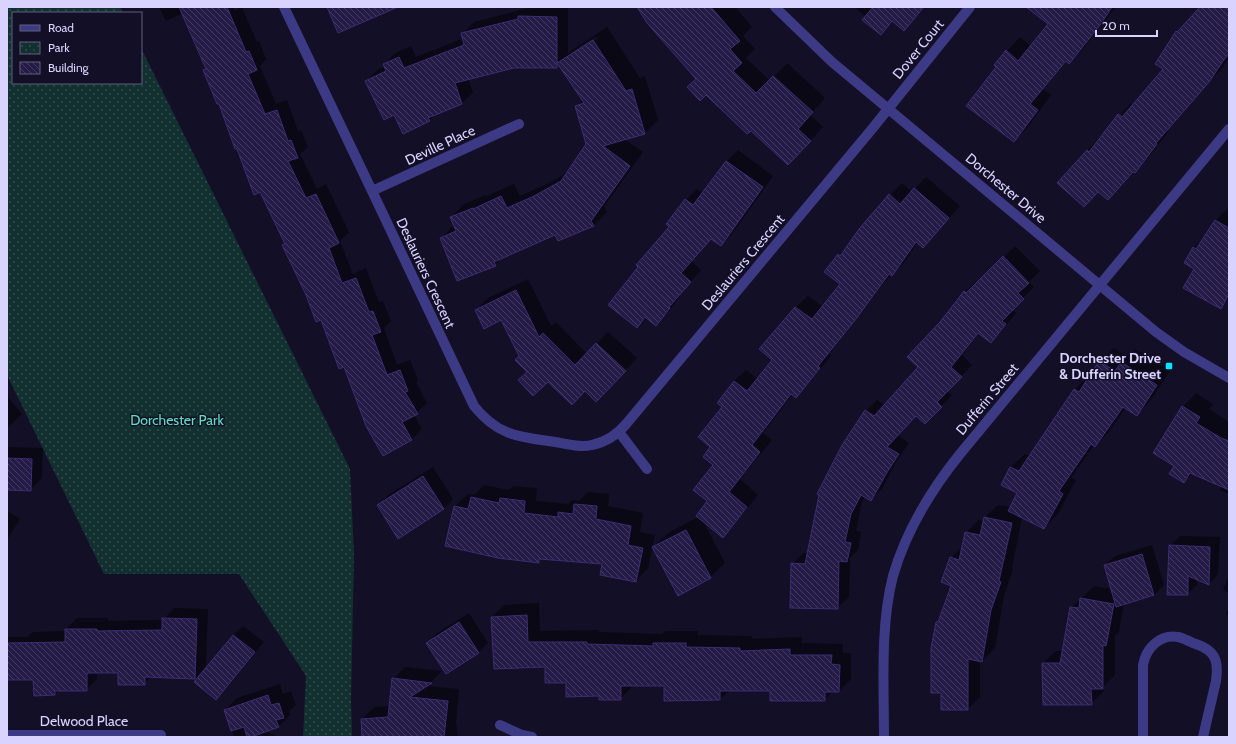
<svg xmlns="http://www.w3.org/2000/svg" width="1236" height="744" viewBox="0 0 1236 744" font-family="Cabin,sans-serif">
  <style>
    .park { fill: url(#park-dots) }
    .shadow { fill: #0007; fill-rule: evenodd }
    .building { fill: url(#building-back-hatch); stroke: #3b2d73 }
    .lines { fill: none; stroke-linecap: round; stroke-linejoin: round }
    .minor { stroke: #3d3a85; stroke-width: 10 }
    .poi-dot { fill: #00e5ff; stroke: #130f26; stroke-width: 1.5 }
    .labels { text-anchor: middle; stroke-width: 3; stroke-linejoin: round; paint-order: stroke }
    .street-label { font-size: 14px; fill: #d9d4ff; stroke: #130f26 }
    .poi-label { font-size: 14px; font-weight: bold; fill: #d9d4ff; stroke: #130f26; text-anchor: end }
    .park-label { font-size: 14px; fill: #5fe0c0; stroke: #130f26 }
  </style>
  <defs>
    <pattern id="park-dots" width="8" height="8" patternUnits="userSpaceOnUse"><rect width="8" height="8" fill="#12302f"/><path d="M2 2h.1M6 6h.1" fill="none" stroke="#344d4e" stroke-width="1.8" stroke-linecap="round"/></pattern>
    <pattern id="building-back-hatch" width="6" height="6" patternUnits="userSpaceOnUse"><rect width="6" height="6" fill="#241b47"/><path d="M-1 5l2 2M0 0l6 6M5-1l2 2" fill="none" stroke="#433b63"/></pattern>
  </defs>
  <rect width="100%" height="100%" fill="#130f26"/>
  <path class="park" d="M7,7H120L123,13H13V83H141V48L350,469L354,555L351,700L352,737H303L306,676L239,574H104L7,375Z"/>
  <path class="shadow" d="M159,7H233L234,11L242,7L257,42L259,41L266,59L260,66L276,104L287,100L298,131L301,130L308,147L300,154L317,189L326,184L349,232L340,241L353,274L366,268L379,302L383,301L391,321L384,328L397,365L410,360L418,380L416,382L427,403L414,415L422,429L412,439L384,455L345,366L322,319L306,295L283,246L286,243L204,70L206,68L183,13L166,21Z
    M529,7H568V54L572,50L607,27L640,78L645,76L658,120L645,133L624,139L643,152L604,207L607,212L594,225L558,239L555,234L502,257L495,265L441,239L454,225L451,217L464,204L486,195L487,196L514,184L520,196L549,183L568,172L588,144L577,106L583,100L559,64L556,67H514L468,79L473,92L462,103L436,113L429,121L394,114L366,81L377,70L385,66L384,65L395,53L411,46L416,57L464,38L462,34L474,22L528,8ZM597,36L598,38L573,54L572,52Z
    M638,7H735L752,27L743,36L755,49L746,58L770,81L787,63L825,98L810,115L823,127L801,151L697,79Z
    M855,7H925L904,30L893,21L880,34L866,17Z
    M1044,7H1116L1083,49L1069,62L1067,61L1043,89L1051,95L1028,127L1014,141L998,67L1007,51L1020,37L1031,46L1049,24Z
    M1202,7H1229V57L1223,67L1167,130L1169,131L1147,159L1108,199L1087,151L1131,103L1134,105L1165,69L1176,32Z
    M738,150L773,176L732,234L721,245L712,238L691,261L701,270L679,295L680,296L667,313L656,324L647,317L637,327L670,226L686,200L697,189L703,193L727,161Z
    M926,177L960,206L923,247L918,242L904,263L891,274L829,354L831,356L807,385L795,397L793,394L763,433L772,440L740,479L758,495L734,524L723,536L703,521L725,563L710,577L653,547L668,533L698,517L709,501L715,465L712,447L724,406L734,381L746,370L758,379L774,360L761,349L796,307L808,296L823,307L841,284L826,272L839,255L850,243L890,195L902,183L912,192Z
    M1228,208L1229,299L1220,308L1195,268L1193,248L1205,236L1216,220Z
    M1015,246L1040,271L1029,282L1034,287L1012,309L1016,313L1002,330L991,342L979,332L962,355L972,365L947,391L952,395L936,412L916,415L897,435L909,443L896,462L882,489L871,500L865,496L862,502L856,531L861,532L858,550L850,558L849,597L837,608L792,564L804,553H808L866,411L877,400L885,405L920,367L941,322L965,292L976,281L978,282Z
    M528,279L551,326L556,322L587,354L608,332L637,358L608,389L585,390L548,381L528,372L502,319L476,310L488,298Z
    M1114,348L1127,357L1135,349L1170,371L1150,401L1137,415L1126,407L1109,432L1095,446L1094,445L1071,478L1076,480L1058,514L1044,528L1022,517L1012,568L1013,569L1004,596L995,648L982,661H980V697L968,709L942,692L937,623L940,620L952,585L951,558L963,546L966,533L978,520L984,521L985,517L998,505L1011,507L1019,492L1002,484L1011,467L1025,454L1030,456L1074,390L1088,376L1090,377L1100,362Z
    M1196,393L1213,404L1209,409L1229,422V494L1220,490L1222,486L1193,473L1184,482L1175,466L1183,407Z
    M7,396L22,414L7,428Z
    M7,447L43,448L42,478L30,490L7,489Z
    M433,467L453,499L444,509L378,505L388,495Z
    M484,485L509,490L513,486L537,488L536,501L568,504L572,500L579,501L588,492L609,494L608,506L643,513L640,532L655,535L648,568L636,581L604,563L542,558L538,562L455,506L468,494L474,495Z
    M7,511L20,519L7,540Z
    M1180,536L1220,537L1218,574L1209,584L1197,579V585L1187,594L1170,546Z
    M1152,545L1164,585L1154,595L1124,603L1119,632L1115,636V675L1104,686V691L1091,704L1043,663L1056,651H1063L1071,608L1094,586L1112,589L1105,565L1115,556Z
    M1229,576V593L1223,590Z
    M539,603L540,631L599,630V632L662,634L666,631H698V635L752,636V639L802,637V643L843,644V653H851V679L839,691H833L824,700L771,690H730L720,699L666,686L633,685L632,687L620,699L600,695L567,682L546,665L492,617L504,605Z
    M174,608L208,609L206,667L195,678L152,676L144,684L119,672H97V679L86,690H60L55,694L34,679L7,680V637H28L32,632L66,631V629L77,618H108V621L163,620Z
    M1229,609V616L1226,614Z
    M469,613L488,643L478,653L428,643L437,633Z
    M243,626L264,642L226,689L216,699L196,682L234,635Z
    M405,667L442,671L431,682L426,686L459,689L456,722L458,737H398L362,719L374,707L390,706L393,679Z
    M280,684L283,694L291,691L296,705L289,711L290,715L278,727L266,731L278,737H234L225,710L237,698Z"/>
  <path class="building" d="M179,7H227L246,52L249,51L257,70L248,74L265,114L277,110L288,141L291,140L298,158L288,161L306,198L316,194L339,243L329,248L342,283L356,278L369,312L373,311L381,332L372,335L387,375L400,370L408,391L405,392L418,414L402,422L412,440L383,456L366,426L344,367L339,369L321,320L316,322L306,295L282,245L285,244L260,192L254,195L237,149H235L219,104H217L203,70L206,69Z
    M327,7H398L338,33Z
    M637,7H711L740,41L730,49L742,63L733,71L756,93L773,76L813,112L798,129L811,141L788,165L751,131L747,134L706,95L700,101L687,87L696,79L647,23Z
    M873,7H924L904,31L892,21L881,35L862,20Z
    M1026,7H1112L1101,24L1069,64L1066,61L1030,104L1038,110L1014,142L966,106L996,67L994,65L1006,50L1018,61L1048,24Z
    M1200,7H1229V54L1223,61L1210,81L1156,143L1157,144L1135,173L1133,172L1108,200L1098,192L1084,207L1057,183L1087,150L1089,152L1118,114L1122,117L1163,69L1155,64L1176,31L1177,32Z
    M518,16L557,17V68H514L455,83L462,104L428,118L430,121L403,134L394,115L384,120L365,81L386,71L383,64L399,57L404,68L464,45L461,33L518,19Z
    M593,40L626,91L632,89L645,134L603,146L630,166L591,221L594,226L558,241L555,235L494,262L496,266L457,281L440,238L456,231L450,217L473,208V209L501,196L507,208L534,196L561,181L586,144L575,106L584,103L557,63Z
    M726,161L763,187L721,246L711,239L681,273L691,282L669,307L670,308L656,326L645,317L637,328L608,305L638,267L636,265L669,227L666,224L685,199L693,205Z
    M914,188L949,218L923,248L916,242L892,276L889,274L856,319L818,366L820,368L796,398L791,394L752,445L760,452L729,492L747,507L723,538L696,516L707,501L693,490L713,465L703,457L710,447L698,437L722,407L717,403L734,381L747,391L772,360L759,349L795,307L812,319L840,284L824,272L838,254L840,256L859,229L889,194L900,204Z
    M1215,220L1229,228V294L1221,309L1183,288L1194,269L1184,263L1193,247L1196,249Z
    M1003,256L1029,283L1018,293L1024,299L1002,321L1006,324L991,343L978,333L951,367L962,377L937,402L942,407L925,424L916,416L887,447L899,454L886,474L871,501L861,495L851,514L845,542L851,543L847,562L839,561L838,609L790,608L791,563L805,564L819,495L817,494L842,445L865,410L874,416L918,367L907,357L940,322L964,291L966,293Z
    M516,290L539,337L543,333L575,365L596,343L626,371L596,402L585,391L572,405L548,382L533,396L518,380L527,372L515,360L519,356L501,320L484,329L475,310Z
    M1099,361L1115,371L1121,362L1157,385L1137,416L1123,407L1095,447L1091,444L1059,491L1063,494L1044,529L1008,511L1017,493L1001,485L1010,467L1019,471L1074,389L1079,392Z
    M1182,406L1200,417L1196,423L1221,438L1229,441V490L1190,473L1184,483L1169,474L1174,466L1153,453Z
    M7,458L32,459L31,491L7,490Z
    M423,476L444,509L398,539L377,505Z
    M471,497L499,503L500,498L525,501L524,513L558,517V512L573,514L574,504L597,506L596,519L631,526L628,545L643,548L636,582L600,575L602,564L539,559V563L498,558L445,546L454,506L468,509Z
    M984,517L1012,523L999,581L1001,582L991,610L982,662L968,659V710H941V693H931V648L936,622H938L951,586L941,582L950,557L959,560L965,532L980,535Z
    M686,530L711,578L678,596L652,547Z
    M1169,545L1210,547L1209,585L1188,576V595H1167Z
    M1142,554L1154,595L1116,607L1104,565Z
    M1080,598L1114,604L1106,646L1103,645V689H1091L1092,705H1043L1042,663H1060L1070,607L1079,608Z
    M527,615L528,642H587V644L653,646V643H686V647L740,648V651L790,649V655H832L831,664L840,665L839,692H825V701H770V691H720V700L664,701V686H621V700H599V696L566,697V683H545V667L494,669L491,617Z
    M162,618L197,619L195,679L145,677V685H118V673H87V691H55V695L34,696L33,680H7V643L65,642V629H97V631L162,630Z
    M459,622L479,653L446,674L426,643Z
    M233,635L255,652L216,700L194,682Z
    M392,678L432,683L410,697L448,701L444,737H362L361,719L388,717Z
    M268,695L271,705L279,703L284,718L276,720L279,727L251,737H247L244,727L231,731L224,710Z"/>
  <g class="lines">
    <path class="minor" d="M284,7L372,191L474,406C498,436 519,437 555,442C567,444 580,448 592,445C606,442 618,434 627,423L872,129L970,7
      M775,7L832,62L1156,332L1184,352L1229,378
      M372,191L519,124
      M619,432L647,469
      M500,725L522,735L532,737
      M7,735H161
      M884,737C884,686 880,626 893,576C906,531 931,490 960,454L1229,129
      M1143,737V665C1146,648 1160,634 1178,637C1183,638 1189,641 1193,643C1202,646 1212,650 1215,659C1218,666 1217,674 1216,681L1203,737"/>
  </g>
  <rect class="poi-dot" x="1165" y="362" width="8" height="8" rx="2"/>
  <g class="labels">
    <g class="street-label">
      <text transform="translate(918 49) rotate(-51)" y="5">Dover Court</text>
      <text transform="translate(440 145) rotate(-25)" y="5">Deville Place</text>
      <text transform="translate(1006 188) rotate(40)" y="5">Dorchester Drive</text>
      <text transform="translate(743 262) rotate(-50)" y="5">Deslauriers Crescent</text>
      <text transform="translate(426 273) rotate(65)" y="5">Deslauriers Crescent</text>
      <text transform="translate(987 399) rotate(-50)" y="5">Dufferin Street</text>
      <text x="84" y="726">Delwood Place</text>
    </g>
    <g class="poi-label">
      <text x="1161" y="363">Dorchester Drive<tspan x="1161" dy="16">&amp; Dufferin Street</tspan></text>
    </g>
    <g class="park-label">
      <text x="177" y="425">Dorchester Park</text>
    </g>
  </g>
  <rect width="1236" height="744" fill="none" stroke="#d9d4ff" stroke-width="16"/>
  <rect x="12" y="12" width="130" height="72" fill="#130f26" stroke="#625e7d"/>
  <rect x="20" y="25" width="20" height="6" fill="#3d3a85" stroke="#625e7d"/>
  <text x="48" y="32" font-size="12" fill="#d9d4ff">Road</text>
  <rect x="20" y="42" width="20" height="12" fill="url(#park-dots)" stroke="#625e7d"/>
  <text x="48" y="52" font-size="12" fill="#d9d4ff">Park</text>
  <rect x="20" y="62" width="20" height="12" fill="url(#building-back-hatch)" stroke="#625e7d"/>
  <text x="48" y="72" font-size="12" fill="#d9d4ff">Building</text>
  <path d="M1096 30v6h61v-6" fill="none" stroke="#d9d4ff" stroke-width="2"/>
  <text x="1102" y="30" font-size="12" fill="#d9d4ff" stroke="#130f26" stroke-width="3" paint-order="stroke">20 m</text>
</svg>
